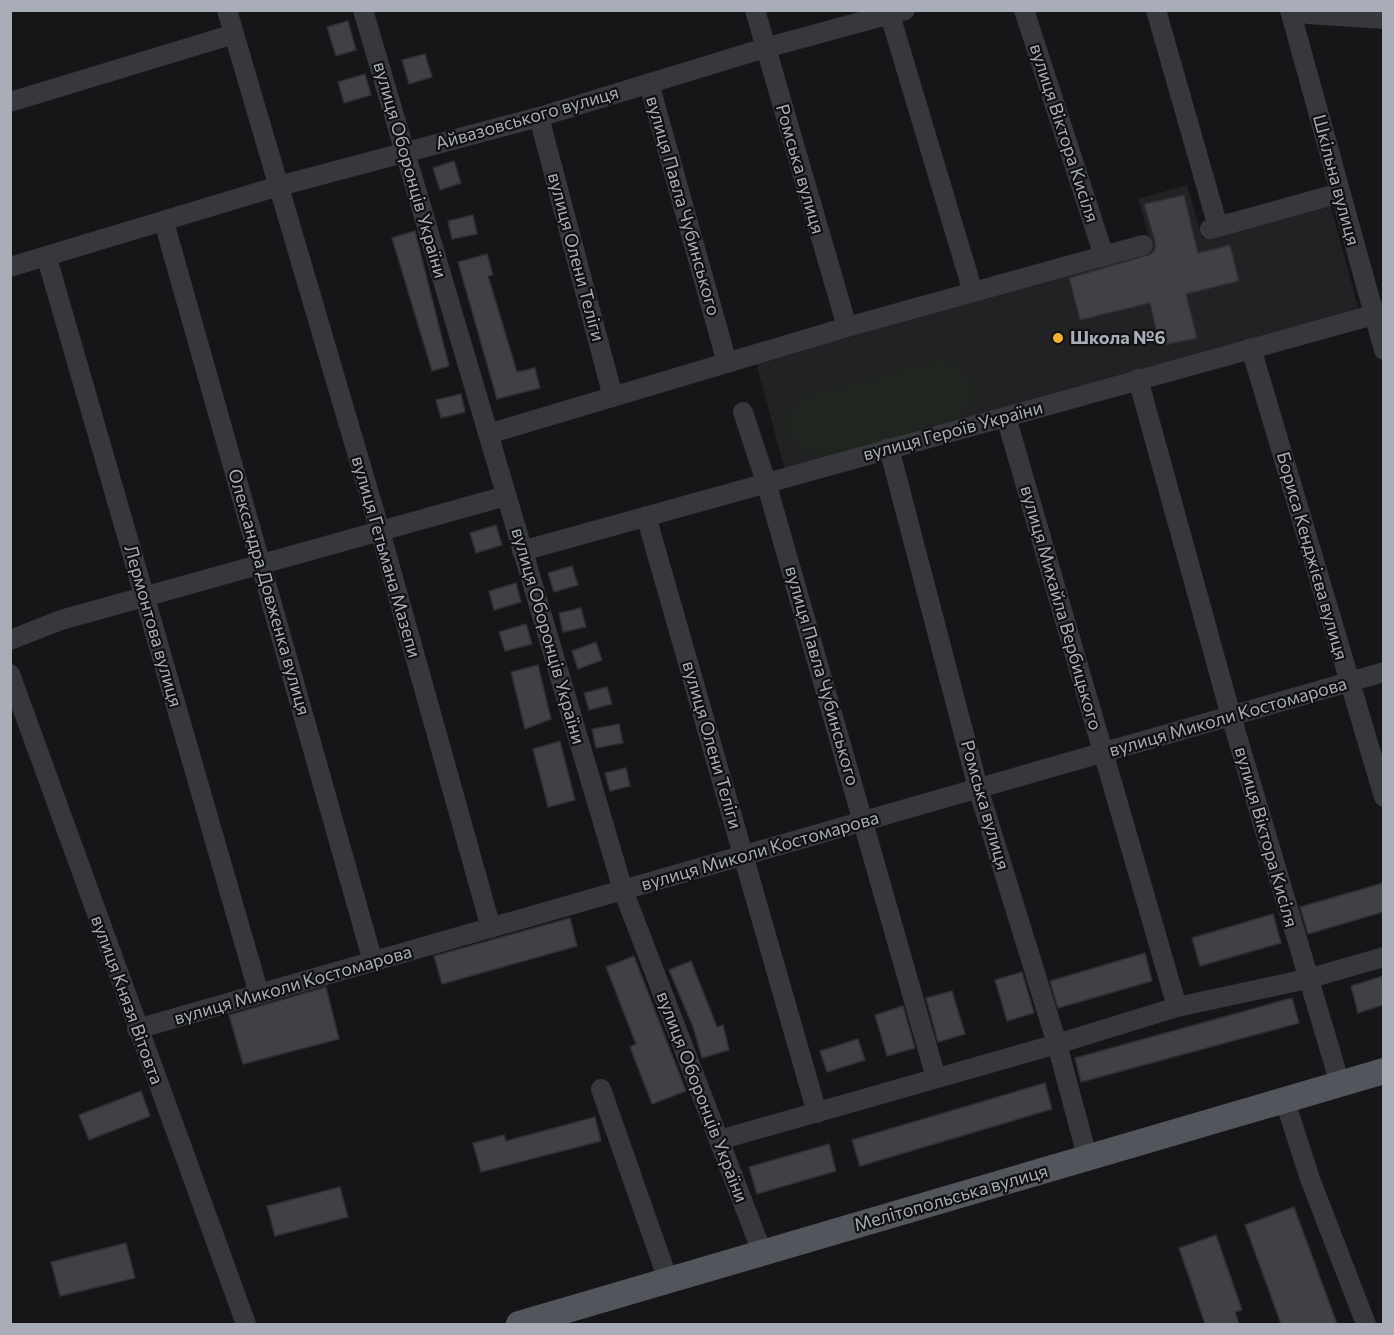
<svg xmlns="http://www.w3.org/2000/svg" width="1394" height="1335" viewBox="0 0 1394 1335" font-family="Commissioner,sans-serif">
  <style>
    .built { fill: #222225 }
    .green { fill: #1e261f }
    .building { fill: #404145; stroke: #303034; stroke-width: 1.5 }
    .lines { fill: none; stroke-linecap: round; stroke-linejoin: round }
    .minor { stroke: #37383d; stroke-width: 20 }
    .major { stroke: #53555c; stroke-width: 26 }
    .poi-dot { fill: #f2b134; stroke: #111113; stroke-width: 2 }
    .labels { text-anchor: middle; stroke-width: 4.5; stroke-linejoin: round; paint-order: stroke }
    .street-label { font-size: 18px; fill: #a8adb8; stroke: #111113 }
    .poi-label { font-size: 18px; font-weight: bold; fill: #a8adb8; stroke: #111113; text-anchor: start }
  </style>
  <rect width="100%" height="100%" fill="#161618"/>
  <path class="built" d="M1187,185L1202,238L1330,203L1360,315L785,471L756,362L1061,278L1057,263L1149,238L1138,199Z"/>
  <path class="green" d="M941,360C953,362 964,367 970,379C975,390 973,404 964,413C953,424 839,452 818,455C786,451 775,417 801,397Z"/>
  <path class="building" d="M348,21L356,50L336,56L327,27Z
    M425,54L432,77L409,84L402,60Z
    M365,74L371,95L344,103L338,82Z
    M454,161L461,183L440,190L433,168Z
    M1184,195L1198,253L1230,245L1239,281L1186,294L1197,338L1160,346L1150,303L1080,320L1069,278L1151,254L1155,249V242L1144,204Z
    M473,215L477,234L452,239L448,221Z
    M415,231L449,366L432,371L392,238Z
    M487,254L493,275L488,276L517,372L535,368L540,388L497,399L458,262Z
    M461,394L465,412L441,418L436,400Z
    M496,525L502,545L476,553L470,533Z
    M572,566L578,585L554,592L548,573Z
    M516,583L521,602L494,610L489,591Z
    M581,608L586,627L563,632L559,613Z
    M526,624L532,644L505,651L499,632Z
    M596,642L602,660L578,669L572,651Z
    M538,665L551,719L525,729L511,672Z
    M607,687L612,704L589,710L584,693Z
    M619,724L623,743L596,748L592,729Z
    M560,741L575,800L548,807L533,749Z
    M626,768L630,786L610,791L605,773Z
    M1383,883V912L1308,934L1300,907Z
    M1273,914L1281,943L1200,966L1192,938Z
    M570,918L577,946L442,984L434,956Z
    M1145,953L1152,981L1058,1008L1050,981Z
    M634,956L686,1091L652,1104L630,1047L636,1044L606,967Z
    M691,961L717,1027L723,1025L729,1050L702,1058L693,1027L669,970Z
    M1022,972L1034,1013L1007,1021L995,980Z
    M1383,976V1005L1358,1013L1351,986Z
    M326,987L339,1039L243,1064L229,1015Z
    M952,991L965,1034L938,1042L926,998Z
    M1292,998L1299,1023L1081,1082L1075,1058Z
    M903,1006L915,1048L887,1056L875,1015Z
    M858,1039L865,1060L827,1072L820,1051Z
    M1045,1083L1052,1109L860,1166L852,1140Z
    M141,1091L150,1116L89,1140L79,1115Z
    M595,1117L601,1141L481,1172L473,1143L504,1135L506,1141Z
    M829,1144L836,1171L757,1194L749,1167Z
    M340,1187L348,1217L275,1236L267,1206Z
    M1294,1207L1337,1324H1281L1245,1225Z
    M1216,1235L1242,1310L1235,1312L1239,1324H1205L1179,1248Z
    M126,1243L135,1278L60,1296L51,1262Z"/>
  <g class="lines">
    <path class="minor" d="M227,10L380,531L491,928
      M363,10L623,890L762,1252
      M755,10L847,327
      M1024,10L1104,256
      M1156,10L1218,227
      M1290,10L1384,350
      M1296,10L1308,14L1384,19
      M890,15L973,292
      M649,83L727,363
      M10,102L234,34
      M539,117L613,397
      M164,222L373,962
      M1210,229L1340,193
      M47,258L259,994
      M10,267L279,186L539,117L765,48L905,10
      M1251,348L1384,797
      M1138,379L1231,716L1340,1084
      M743,412L766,482L936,1078
      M1006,417L1177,1007
      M488,434L847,327L1143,245
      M889,448L978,788L1057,1044L1088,1160
      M646,516L817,1113
      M522,551L1384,312
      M10,640L61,620L506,496
      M10,674L246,1324
      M137,1029L1384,672
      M601,1089L668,1280
      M1285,1101L1310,1179L1366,1324
      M719,1140L1057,1044L1177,1007L1307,979L1384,957"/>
    <path class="major" d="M519,1324L1384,1071"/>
  </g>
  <circle class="poi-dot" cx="1058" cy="338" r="6"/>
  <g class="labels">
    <g class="street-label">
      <text transform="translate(527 118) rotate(-16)" y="6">Айвазовського вулиця</text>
      <text transform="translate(1064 133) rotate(72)" y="6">вулиця Віктора Кисіля</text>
      <text transform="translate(800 169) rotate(74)" y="6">Ромська вулиця</text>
      <text transform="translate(410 170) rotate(74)" y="6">вулиця Оборонців України</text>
      <text transform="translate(1336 180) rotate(75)" y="6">Шкільна вулиця</text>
      <text transform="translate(683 206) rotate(74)" y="6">вулиця Павла Чубинського</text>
      <text transform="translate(576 257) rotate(75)" y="6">вулиця Олени Теліги</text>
      <text transform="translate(953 431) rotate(-15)" y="6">вулиця Героїв України</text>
      <text transform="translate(1312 556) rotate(74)" y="6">Бориса Кенджієва вулиця</text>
      <text transform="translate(386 557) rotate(74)" y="6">вулиця Гетьмана Мазепи</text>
      <text transform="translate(269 592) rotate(74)" y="6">Олександра Довженка вулиця</text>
      <text transform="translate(1061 608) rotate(74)" y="6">вулиця Михайла Вербицького</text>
      <text transform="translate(153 626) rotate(74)" y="6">Лермонтова вулиця</text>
      <text transform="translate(548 636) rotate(74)" y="6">вулиця Оборонців України</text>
      <text transform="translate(822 676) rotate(74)" y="6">вулиця Павла Чубинського</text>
      <text transform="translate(1228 717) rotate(-16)" y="6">вулиця Миколи Костомарова</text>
      <text transform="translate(712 745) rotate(74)" y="6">вулиця Олени Теліги</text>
      <text transform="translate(985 805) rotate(74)" y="6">Ромська вулиця</text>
      <text transform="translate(1266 837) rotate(74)" y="6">вулиця Віктора Кисіля</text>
      <text transform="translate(760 851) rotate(-16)" y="6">вулиця Миколи Костомарова</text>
      <text transform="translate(293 985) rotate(-16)" y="6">вулиця Миколи Костомарова</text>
      <text transform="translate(127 1000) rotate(70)" y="6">вулиця Князя Вітовта</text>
      <text transform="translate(702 1097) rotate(69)" y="6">вулиця Оборонців України</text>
      <text transform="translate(951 1198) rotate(-16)" y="6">Мелітопольська вулиця</text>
    </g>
    <g class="poi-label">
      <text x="1070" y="344">Школа №6</text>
    </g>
  </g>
  <rect width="1394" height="1335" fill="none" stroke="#a8adb8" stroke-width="24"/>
</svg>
